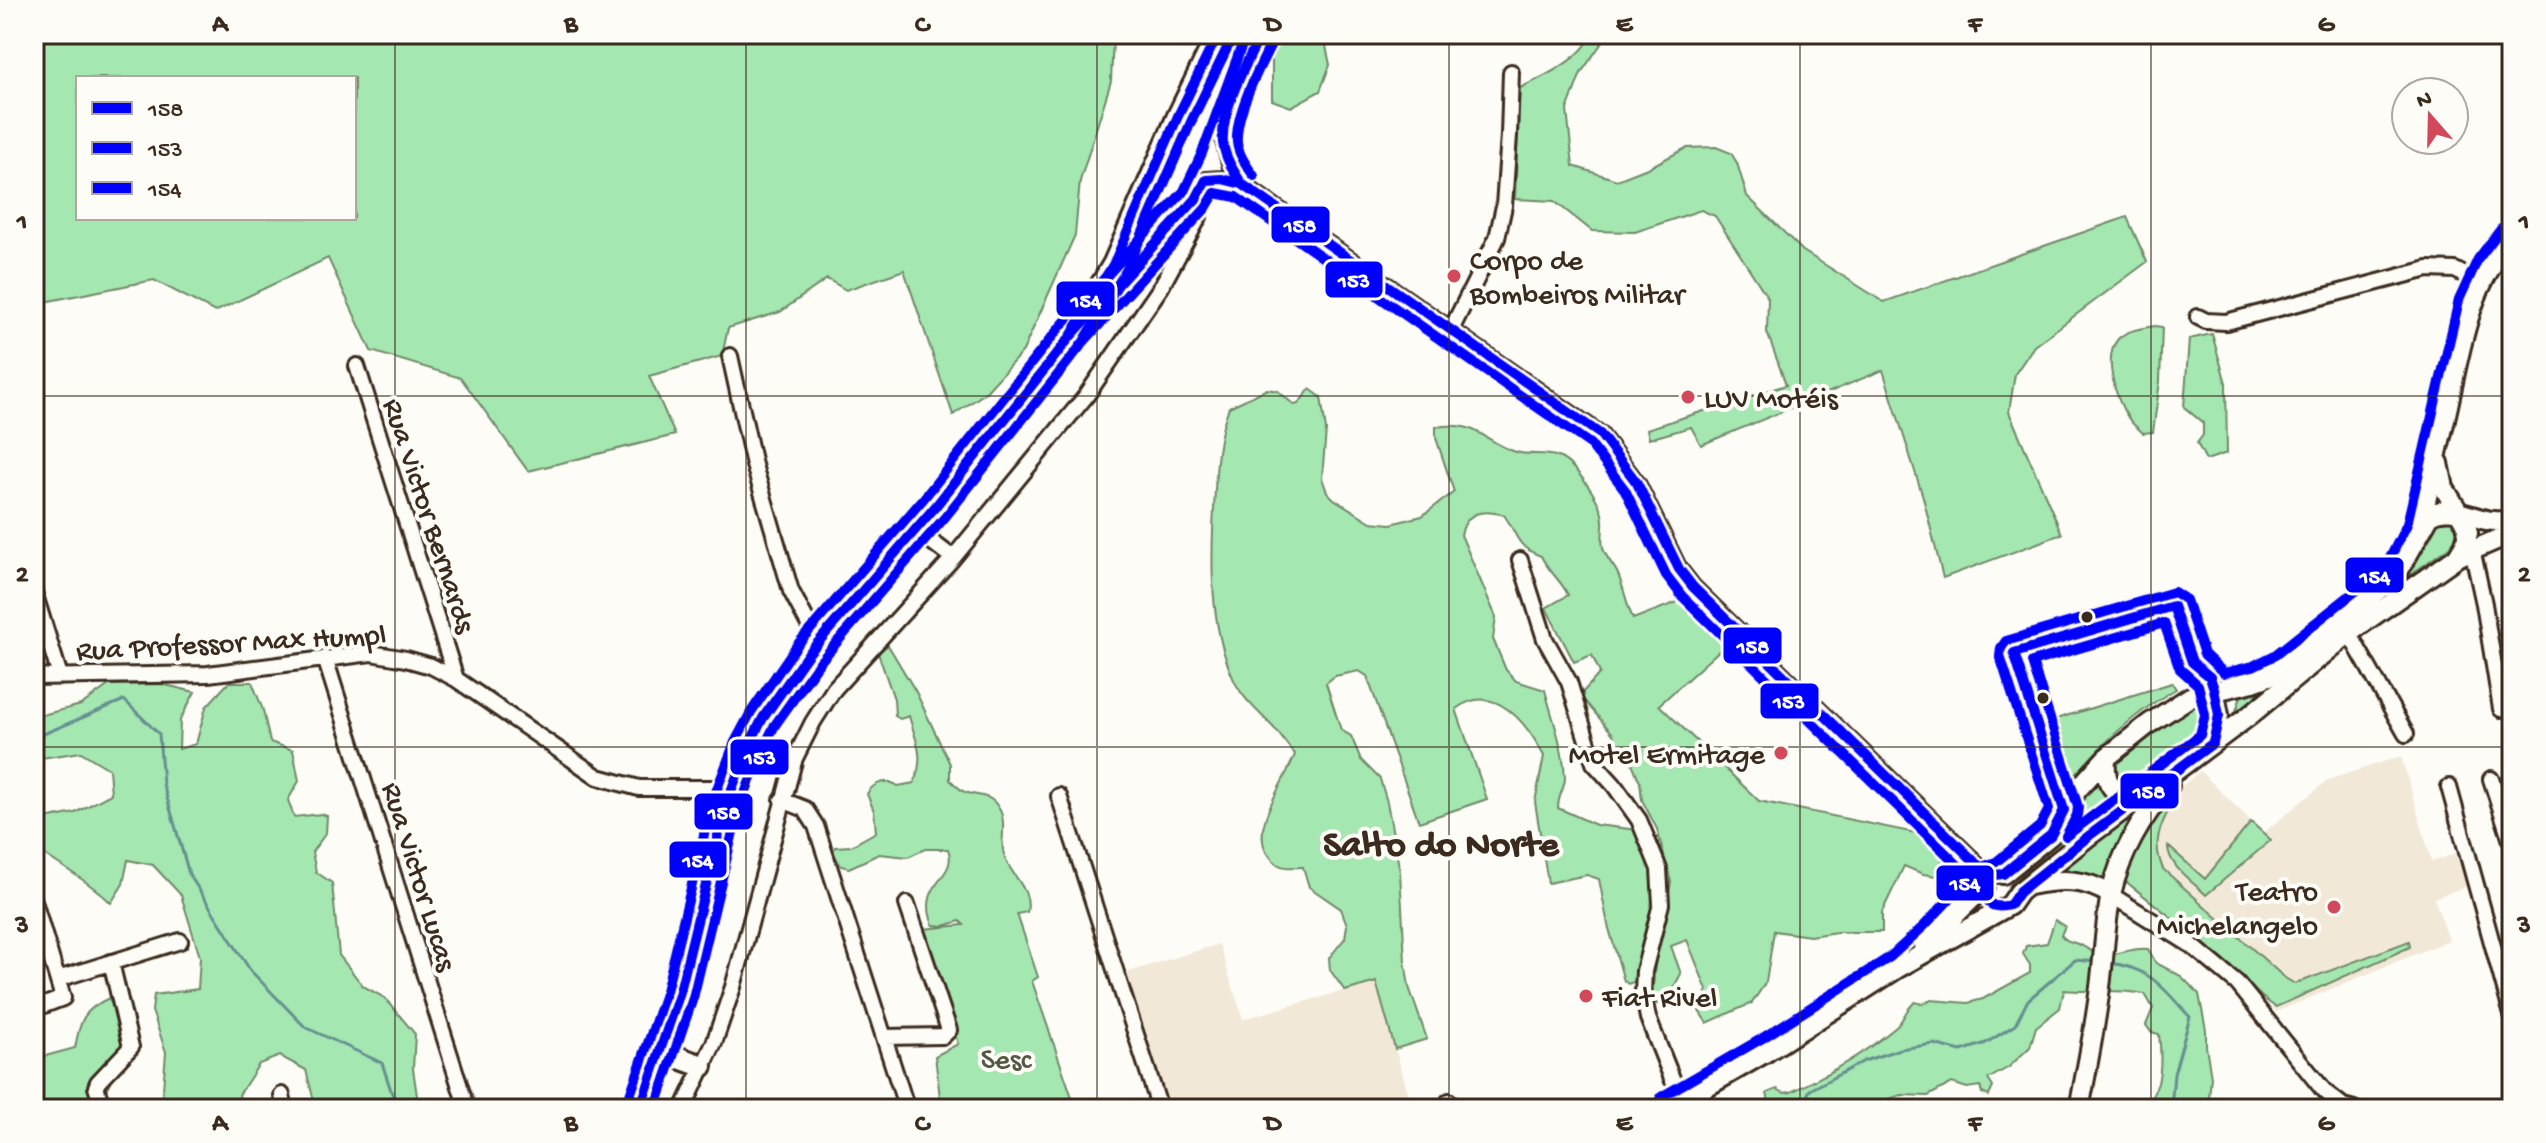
<svg xmlns="http://www.w3.org/2000/svg" width="2546" height="1143" viewBox="0 0 2546 1143" font-family="'Gochi Hand',sans-serif">
  <style>
    .built { fill: #f2e8d7 }
    .green { fill: #a4e7b1; stroke: #708868; stroke-width: 2; fill-rule: evenodd }
    .lines { fill: none; stroke-linecap: round; stroke-linejoin: round }
    .stream { stroke: #669090; stroke-width: 3 }
    .minor-casing { stroke: #3b2a1e; stroke-width: 20 }
    .major-casing { stroke: #3b2a1e; stroke-width: 24 }
    .highway-casing { stroke: #3b2a1e; stroke-width: 26 }
    .minor { stroke: #fdfcf7; stroke-width: 14 }
    .major { stroke: #fdfcf7; stroke-width: 18 }
    .highway { stroke: #fdfcf7; stroke-width: 20 }
    .bus-1-casing { stroke: #fdfcf7; stroke-width: 16 }
    .bus-2-casing { stroke: #fdfcf7; stroke-width: 16 }
    .bus-3-casing { stroke: #fdfcf7; stroke-width: 16 }
    .bus-1 { stroke: #00f; stroke-width: 10 }
    .bus-2 { stroke: #00f; stroke-width: 10 }
    .bus-3 { stroke: #00f; stroke-width: 10 }
    .grid { fill: none; stroke: #3b2a1e; stroke-width: 2; stroke-opacity: 0.55 }
    .poi-dot { fill: #d1495b; stroke: #fdfcf7; stroke-width: 3 }
    .bus-dot { fill: #3b2a1e; stroke: #fdfcf7; stroke-width: 3 }
    .labels { text-anchor: middle; stroke-width: 8; stroke-linejoin: round; paint-order: stroke }
    .poi-label { font-size: 30px; fill: #3b2a1e; stroke: #fdfcf7; text-anchor: start }
    .street-label { font-size: 30px; fill: #3b2a1e; stroke: #fdfcf7 }
    .park-label { font-size: 30px; fill: #555943; stroke: #fdfcf7 }
    .district-label { font-size: 38px; font-weight: bold; fill: #3b2a1e; stroke: #fdfcf7 }
    .line-badge { stroke: #fdfcf7; stroke-width: 3 }
    .badge-label { font-size: 22px; text-anchor: middle; font-weight: bold; fill: #fff }
    .neatline { fill: none; stroke: #3b2a1e; stroke-width: 3 }
    .grid-label { font-size: 26px; text-anchor: middle; font-weight: bold; fill: #3b2a1e }
  </style>
  <rect width="100%" height="100%" fill="#fdfcf7"/>
  <filter id="ink" filterUnits="userSpaceOnUse"><feTurbulence type="fractalNoise" baseFrequency=".0125" numOctaves="2"/><feDisplacementMap in="SourceGraphic" scale="16" xChannelSelector="R" yChannelSelector="G"/><feConvolveMatrix kernelMatrix="1 2 1 2 8 2 1 2 1" color-interpolation-filters="sRGB"/></filter>
  <g filter="url(#ink)">
    <path class="built" d="M2401,756L2432,862L2459,852L2470,885L2434,898L2449,940L2276,1012L2253,986L2187,929L2125,881L2172,794L2200,771L2263,833L2328,780Z
      M1219,944L1243,1019L1375,982L1413,1109H1166L1122,974Z"/>
    <path class="green" d="M34,34H1112L1113,38L1111,81L1080,181L1075,235L1023,351L985,393L953,415L904,270L846,290L827,279L780,312L728,328L722,356L649,376L675,435L528,471L461,378L371,351L328,258L215,312L154,280L34,304ZM78,78H354V218H78Z
      M1282,34H1338L1326,46L1330,65L1320,91L1291,107L1272,100V58Z
      M1591,34H1608L1581,73L1567,110L1573,166L1617,180L1650,167L1686,148L1716,147L1731,153L1737,163L1747,196L1803,251L1884,302L2127,217L2147,262L2034,346L2015,374L2009,412L2062,534L1943,578L1923,497L1883,370L1701,445L1691,427L1649,439L1647,429L1786,385L1767,332L1768,298L1715,216L1701,210L1635,232L1592,231L1554,201L1515,199L1520,88C1541,78 1585,58 1591,34Z
      M2155,326L2162,327L2160,381L2153,432L2143,433C2138,428 2132,424 2129,419C2116,400 2102,357 2118,339C2126,330 2143,328 2155,326Z
      M2212,334L2226,383L2227,453L2206,460L2197,443L2203,435V423L2184,407L2189,339Z
      M1267,389L1278,391L1294,405L1298,404L1310,389L1321,397L1326,430L1322,478L1327,492L1334,499L1371,522L1391,524L1422,516L1454,492L1436,438V427C1478,420 1482,441 1516,452C1529,456 1545,452 1558,457C1576,464 1602,502 1603,520C1604,531 1600,541 1604,551C1607,558 1613,565 1617,572C1624,587 1626,603 1633,619L1680,601L1687,611L1693,605L1732,639L1659,705L1759,801L1940,838L1942,864L1936,876L1923,874L1904,866L1882,912V932H1837L1810,936L1774,931L1766,982L1752,1003L1707,1023L1699,1011L1707,990L1687,940L1671,946L1681,974L1663,1007L1652,1001L1655,964L1671,882L1657,829L1642,800L1640,782L1627,751L1620,753L1613,734L1582,698L1583,692L1600,673L1592,655L1574,662L1546,608L1568,595C1561,580 1548,571 1541,556C1515,547 1518,534 1504,515C1483,509 1466,511 1461,535L1496,617L1493,639L1506,670L1516,681L1545,690C1552,718 1564,748 1565,778C1565,788 1558,795 1558,808L1596,825L1638,830L1652,864L1656,907L1639,980L1628,984L1624,981L1608,925L1599,879L1587,875L1548,883L1535,802L1544,756C1528,725 1495,680 1456,709L1487,799L1419,822L1367,676L1359,671L1335,676L1326,683L1341,730L1351,736L1361,760L1380,779L1387,802L1400,872L1405,961L1409,987L1427,1039L1395,1049L1376,982L1345,991L1330,970L1329,958L1345,938L1347,925L1341,909L1309,887L1303,867C1285,868 1277,869 1267,852C1250,826 1286,781 1295,754C1286,745 1281,735 1272,726C1255,708 1240,697 1231,673C1210,622 1211,563 1214,509C1216,473 1216,441 1229,407Z
      M2433,517L2453,519L2459,535L2456,542L2399,583L2233,719L2243,691L2396,581Z
      M888,645L916,692L950,764V780C955,784 960,790 965,792C978,797 990,793 998,807C1007,820 1001,835 1003,850C1006,873 1033,887 1027,912L1017,914L1038,977L1032,981L1076,1109H978L975,1102L941,1106L935,1056L958,1044L923,929L964,925L960,921L944,926L933,925C916,882 959,878 948,849H925L908,857L879,854L849,868L841,866L833,852L835,847L851,846L876,832L874,811L867,794C873,783 886,778 898,786L914,783C925,755 917,745 909,716L900,719L895,716L894,699L878,653Z
      M229,682H252L263,710L270,742L293,750L299,781L288,800L294,817L321,814L327,816L326,833L312,852L316,872L332,883L339,955L363,986L385,998L415,1034L413,1069L419,1109H316L306,1070L280,1056L259,1064L239,1095L242,1109H136L162,1101L166,1052L152,1011L154,995L198,989L200,957L181,895L153,865L128,860L123,884L111,903C88,880 59,866 34,847V821L75,813L111,794L109,769L81,752L34,759V717L81,705L109,685L161,684L195,692L180,720L179,749L196,744L206,707Z
      M2172,683L2176,689C2132,714 2096,749 2065,787L2047,736L2052,734L2050,723L2053,720Z
      M2207,697C2212,710 2212,726 2203,737L2138,787L2132,790L2117,786L2114,762L2176,713Z
      M2100,772L2118,802L2020,875L2013,869Z
      M2155,795L2110,883L2093,875L2057,873Z
      M2167,800L2172,804C2159,827 2152,844 2163,869L2285,978L2295,984L2409,941L2410,947L2276,1007C2260,999 2247,980 2234,969C2198,938 2162,910 2125,881L2136,847Z
      M2251,822L2271,840L2206,895C2193,882 2168,866 2168,846L2205,879Z
      M2055,920L2065,926L2061,935C2067,942 2070,941 2078,944C2085,946 2089,951 2096,953C2112,959 2128,947 2148,949L2156,963L2181,976L2199,994L2206,1030V1046L2211,1077L2208,1109H2149C2149,1099 2155,1092 2158,1083C2162,1066 2161,1051 2159,1034L2151,1032L2146,1025L2153,1008L2145,994C2117,988 2091,993 2064,990L2060,1008L2036,1027L2030,1047L2009,1067L1988,1079L1993,1087L1989,1096L1982,1093L1980,1086L1967,1088L1952,1083L1928,1096L1902,1095L1853,1109H1766L1769,1102L1767,1093L1777,1089L1784,1093L1791,1092C1829,1074 1864,1054 1896,1027C1904,1020 1904,1011 1915,1002L1922,1004L1931,1000L1968,1003L1983,999L2030,973V965L2023,954L2026,946L2047,943Z
      M109,998L122,1031L123,1061L107,1089L67,1109H34V1059L75,1048C80,1020 83,1010 109,998Z"/>
    <g class="lines">
      <path class="stream" d="M34,738L124,700L159,734L163,784L189,874L250,970L305,1027L382,1063L397,1109
        M2109,963C2150,967 2164,989 2190,1017L2174,1074L2171,1109
        M1800,1109L1810,1090L1864,1061L1900,1049L1934,1044L1961,1051L1986,1043L2015,1025L2028,1000L2075,960L2098,962"/>
      <g class="minor-casing">
        <path id="minor" d="M1223,138L1231,167L1242,184
          M2198,317L2206,321L2226,322L2428,269L2455,270L2480,283
          M1451,330L1497,238L1504,206L1509,135L1511,72
          M730,356L754,465L791,591L818,642
          M357,366L456,679
          M915,529L953,558
          M2472,549L2484,604L2501,709
          M1520,560L1545,639L1569,682L1594,763L1614,785L1639,820L1659,869L1661,904L1644,971L1643,993L1648,1018L1681,1101
          M34,592L60,676
          M2349,633L2406,734
          M325,658L467,1109
          M34,677L208,674L371,653L406,659L431,666L456,679L598,777L639,788H730
          M2491,779L2512,844
          M2449,787L2512,1015
          M1059,796L1160,1109
          M782,800L805,809L816,826L907,1109
          M2111,895L2191,945L2237,983L2325,1092L2343,1106L2354,1109
          M34,901L63,998L34,1009
          M58,979L180,941
          M884,1037L943,1036L949,1030L907,904
          M282,1095L285,1109
          M1449,1101L1452,1109
          M103,1109L96,1087L98,1082L131,1047L111,962
          M683,1109L714,1043L733,987L795,758L813,722L834,689L953,558L1086,396L1161,287L1199,217L1206,180L1222,179L1242,184L1600,434L1637,483L1679,569L1693,587L1978,865L1995,875"/>
      </g>
      <g class="major-casing">
        <path id="major" d="M2439,463L2444,488L2466,524L2468,533L2465,544L2457,557
          M2420,527C2428,491 2437,455 2445,419C2460,355 2466,289 2512,238
          M2213,743L2219,715L2214,689
          M2106,758C2104,784 2112,795 2138,799
          M2003,874L2051,835L2077,790L2106,758L2150,723L2190,697L2253,682L2269,676L2381,588L2399,570L2430,515C2448,504 2467,516 2486,520C2495,522 2503,521 2512,521
          M2030,885C2060,879 2085,878 2111,895
          M1924,945L1984,887
          M1668,1109L1768,1051L1898,968L2010,905L2019,892L2090,835L2249,716L2349,633L2457,557L2512,533
          M2079,1109C2087,1068 2095,1028 2100,987C2104,956 2105,924 2111,894C2120,855 2142,816 2169,786"/>
      </g>
      <g class="highway-casing">
        <path id="highway" d="M660,1051L702,1066
          M640,1109L679,995L725,807L748,747L763,718L808,654L935,507L1071,336L1114,263L1178,116L1218,34"/>
      </g>
      <use href="#minor" class="minor"/>
      <use href="#major" class="major"/>
      <use href="#highway" class="highway"/>
      <g class="bus-1-casing">
        <path id="bus-1" d="M1242,184C1234,172 1225,158 1223,143C1220,111 1247,62 1261,34
          M1071,336L1196,199L1206,180L1222,179L1242,184L1600,434L1637,483L1679,569L1693,587L1978,865
          M2173,606L2192,662L2210,677L2214,689L2219,715L2213,743L2090,835L2019,892L2010,905C1977,913 1990,887 1978,865L1995,875L2003,874L2051,835L2064,810L2014,653Z
          M640,1109L679,995L725,807L748,747L763,718L808,654L935,507L1071,336L1114,263L1178,116L1218,34"/>
      </g>
      <g class="bus-2-casing">
        <path id="bus-2" d="M1254,176C1247,166 1238,154 1237,142C1235,113 1260,66 1273,40
          M1081,345L1206,208L1215,193L1236,197L1590,444L1625,490L1666,575L1682,596L1967,874
          M2164,623L2180,669L2198,685L2200,693L2205,715L2200,735L2066,836L2077,815L2078,807L2032,662Z
          M655,1109L693,998L738,811L761,753L775,725L819,663L946,516L1083,343L1127,269L1191,122L1231,40"/>
      </g>
      <g class="bus-3-casing">
        <path id="bus-3" d="M1661,1097L1761,1039L1890,957L1924,926L1979,868L1996,862L2040,826L2049,809L2000,656L2001,648L2006,641L2174,592L2186,600L2204,654L2224,673L2253,666L2275,655L2372,578L2388,562L2407,524L2459,300L2478,259L2501,229
          M627,1104L666,991L712,802L735,742L751,712L797,645L924,498L1060,327L1184,191L1202,153L1246,34"/>
      </g>
      <use href="#bus-1" class="bus-1"/>
      <use href="#bus-2" class="bus-2"/>
      <use href="#bus-3" class="bus-3"/>
    </g>
  </g>
  <path class="grid" d="M395,34V1109M746,34V1109M1097,34V1109M1449,34V1109M1800,34V1109M2151,34V1109M34,396H2512M34,747H2512"/>
  <g class="poi-dot">
    <circle cx="1454" cy="276" r="8"/>
    <circle cx="1688" cy="397" r="8"/>
    <circle cx="1781" cy="753" r="8"/>
    <circle cx="2334" cy="907" r="8"/>
    <circle cx="1586" cy="996" r="8"/>
  </g>
  <g class="bus-dot">
    <circle cx="2087" cy="617" r="7"/>
    <circle cx="2043" cy="698" r="7"/>
  </g>
  <g class="labels">
    <g class="poi-label">
      <text x="1470" y="269">Corpo de<tspan x="1470" dy="34">Bombeiros Militar</tspan></text>
      <text x="1704" y="407">LUV Motéis</text>
      <text x="1765" y="763" text-anchor="end">Motel Ermitage</text>
      <text x="2318" y="900" text-anchor="end">Teatro<tspan x="2318" dy="34">Michelangelo</tspan></text>
      <text x="1602" y="1006">Fiat Rivel</text>
    </g>
    <g class="street-label">
      <text transform="translate(431 515) rotate(72)" y="10">Rua Victor Bernards</text>
      <text transform="translate(231 641) rotate(-3)" y="10">Rua Professor Max Humpl</text>
      <text transform="translate(421 876) rotate(73)" y="10">Rua Victor Lucas</text>
    </g>
    <g class="park-label">
      <text x="1006" y="1068">Sesc</text>
    </g>
    <g class="district-label">
      <text x="1441" y="854">Salto do Norte</text>
    </g>
  </g>
  <g class="line-badge">
    <rect x="1270" y="205" width="61" height="39" rx="8" fill="#00f"/>
    <rect x="1324" y="260" width="60" height="39" rx="8" fill="#00f"/>
    <rect x="1055" y="280" width="61" height="38" rx="8" fill="#00f"/>
    <rect x="2344" y="556" width="61" height="38" rx="8" fill="#00f"/>
    <rect x="1722" y="626" width="61" height="39" rx="8" fill="#00f"/>
    <rect x="1759" y="682" width="61" height="38" rx="8" fill="#00f"/>
    <rect x="729" y="738" width="61" height="38" rx="8" fill="#00f"/>
    <rect x="2119" y="772" width="61" height="38" rx="8" fill="#00f"/>
    <rect x="693" y="792" width="61" height="39" rx="8" fill="#00f"/>
    <rect x="668" y="840" width="60" height="39" rx="8" fill="#00f"/>
    <rect x="1935" y="864" width="60" height="38" rx="8" fill="#00f"/>
  </g>
  <g class="badge-label">
    <text x="1300" y="232">158</text>
    <text x="1354" y="287">153</text>
    <text x="1086" y="307">154</text>
    <text x="2375" y="583">154</text>
    <text x="1753" y="653">158</text>
    <text x="1789" y="708">153</text>
    <text x="760" y="764">153</text>
    <text x="2149" y="798">158</text>
    <text x="724" y="819">158</text>
    <text x="698" y="867">154</text>
    <text x="1965" y="890">154</text>
  </g>
  <rect width="2546" height="1143" fill="none" stroke="#fdfcf7" stroke-width="88"/>
  <rect x="76" y="76" width="280" height="144" fill="#fdfcf7" stroke="#afa8a0" stroke-width="2"/>
  <rect x="92" y="102" width="40" height="12" fill="#0000ff" stroke="#afa8a0" stroke-width="2"/>
  <text x="148" y="116" font-size="24" fill="#3b2a1e">158</text>
  <rect x="92" y="142" width="40" height="12" fill="#0000ff" stroke="#afa8a0" stroke-width="2"/>
  <text x="148" y="156" font-size="24" fill="#3b2a1e">153</text>
  <rect x="92" y="182" width="40" height="12" fill="#0000ff" stroke="#afa8a0" stroke-width="2"/>
  <text x="148" y="196" font-size="24" fill="#3b2a1e">154</text>
  <g transform="translate(2430 116) rotate(340)"><circle r="38" fill="#fdfcf7" stroke="#afa8a0" stroke-width="2"/>
  <path d="M0-6L14 30L0 20L-14 30Z" fill="#d1495b"/>
  <text y="-12" font-size="22" font-weight="bold" text-anchor="middle" fill="#3b2a1e">N</text>
  </g>
  <rect x="44" y="44" width="2458" height="1055" class="neatline"/>
  <g class="grid-label">
    <text x="220" y="31">A</text>
    <text x="571" y="31">B</text>
    <text x="922" y="31">C</text>
    <text x="1273" y="31">D</text>
    <text x="1624" y="31">E</text>
    <text x="1975" y="31">F</text>
    <text x="2326" y="31">G</text>
    <text x="22" y="229">1</text>
    <text x="2524" y="229">1</text>
    <text x="22" y="581">2</text>
    <text x="2524" y="581">2</text>
    <text x="22" y="932">3</text>
    <text x="2524" y="932">3</text>
    <text x="220" y="1130">A</text>
    <text x="571" y="1130">B</text>
    <text x="922" y="1130">C</text>
    <text x="1273" y="1130">D</text>
    <text x="1624" y="1130">E</text>
    <text x="1975" y="1130">F</text>
    <text x="2326" y="1130">G</text>
  </g>
</svg>
